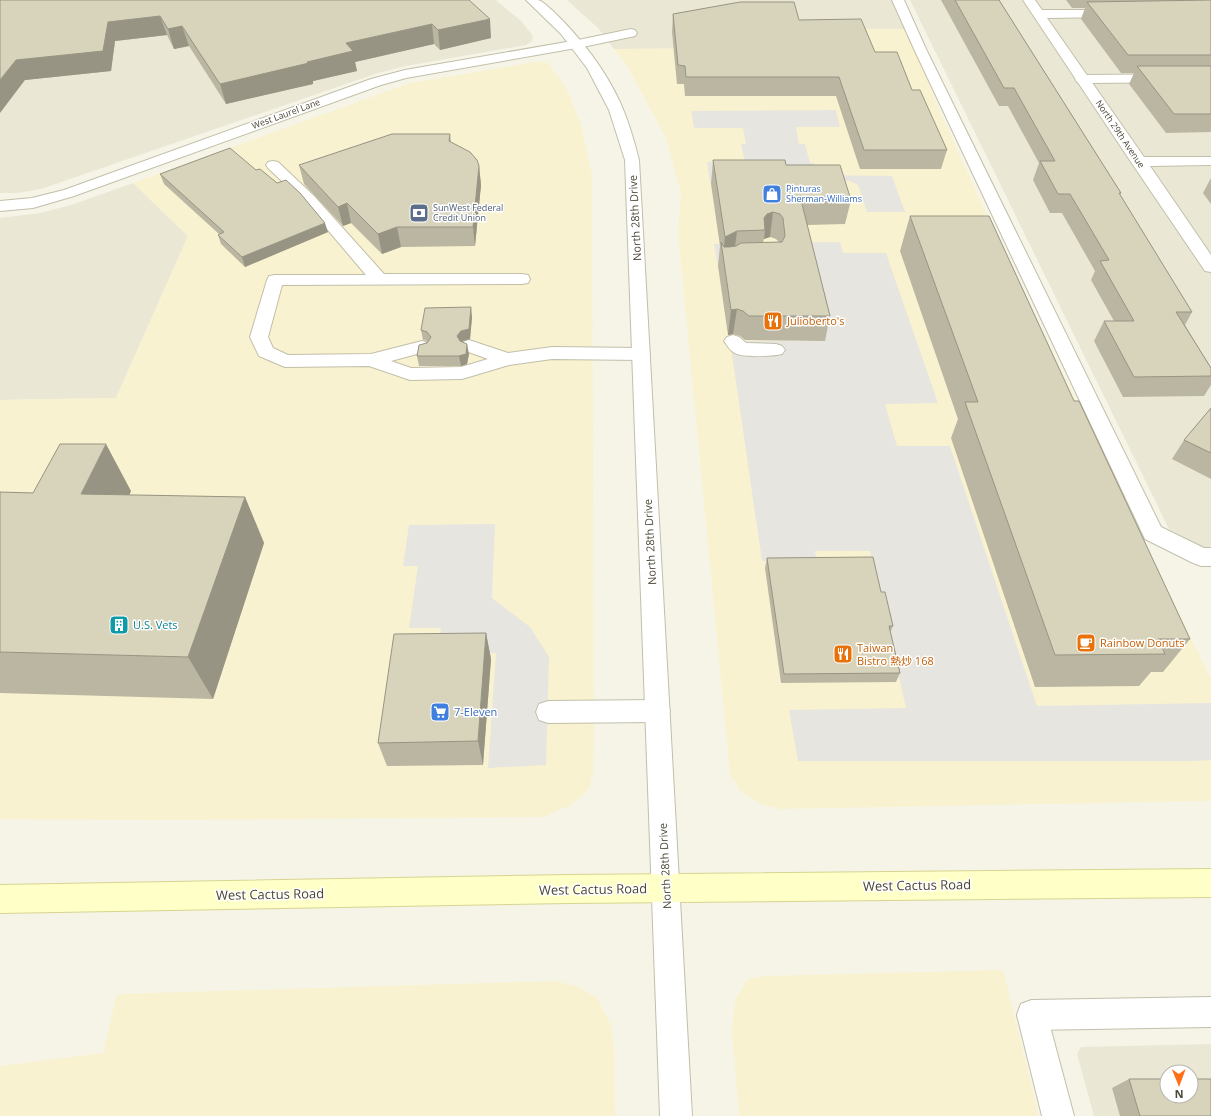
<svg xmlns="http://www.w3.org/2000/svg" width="1211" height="1116" viewBox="0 0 1211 1116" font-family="'Open Sans','Noto Sans SC',sans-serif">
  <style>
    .residential { fill: #eae8d5; fill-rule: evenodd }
    .commercial { fill: #f9f2d0 }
    .parking { fill: #e6e5e0 }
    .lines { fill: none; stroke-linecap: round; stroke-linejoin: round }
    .service-casing { stroke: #c2bfa9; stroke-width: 2 }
    .minor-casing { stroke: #c2bfa9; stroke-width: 2 }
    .tertiary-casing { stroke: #c2bfa9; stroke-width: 2 }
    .secondary-casing { stroke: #d7d590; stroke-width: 2 }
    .service { fill: #fff; fill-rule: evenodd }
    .minor { fill: #fff; fill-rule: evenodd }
    .tertiary { fill: #fff; fill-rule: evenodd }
    .secondary { fill: #ffffc8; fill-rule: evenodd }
    .wall { fill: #bab6a1; fill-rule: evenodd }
    .shaded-wall { fill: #979483 }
    .building { fill: #d8d4bb; stroke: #979483 }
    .labels { text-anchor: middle; stroke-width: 3; stroke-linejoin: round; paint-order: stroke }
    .far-street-label { font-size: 9px; fill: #4a4635; stroke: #fff }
    .far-shop-label { font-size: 9px; fill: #366cbe; stroke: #fff; text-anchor: start }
    .far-service-label { font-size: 9px; fill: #4e5e75; stroke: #fff; text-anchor: start }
    .street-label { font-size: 11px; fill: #4a4635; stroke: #fff }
    .food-label { font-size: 11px; fill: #c56008; stroke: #fff; text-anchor: start }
    .culture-label { font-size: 11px; fill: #0d838f; stroke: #fff; text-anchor: start }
    .shop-label { font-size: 11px; fill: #366cbe; stroke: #fff; text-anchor: start }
    .near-street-label { font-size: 13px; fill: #4a4635; stroke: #fff }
  </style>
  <rect width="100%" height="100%" fill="#f5f4e7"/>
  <path class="residential" d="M0,0H496L521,21L533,36L532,41L526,45L406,66L378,73L41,189L17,193H0Z
    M567,0H892L905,29L737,30L742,48L614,49L599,29Z
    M910,0H1211V547H1202L1169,529Z
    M133,183L188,236L116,398L0,400V218L40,213L71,205Z
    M1211,1044V1116H1094L1077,1054L1081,1047ZM1167,1072H1191V1096H1167Z"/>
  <path class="commercial" d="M905,29L914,45L937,105L994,231L1211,679V801L779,809L759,803L741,792L730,774L678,232L681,193L666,138L628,67L614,49L742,48L737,30Z
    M535,62H545L549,64L566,88L581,124L592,175L594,747L593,772L589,789L571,805L544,817L147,820L0,819V400L116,398L188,236L133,183L410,83Z
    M1003,970L1039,1116H739L732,1031L735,1000L748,979L764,976Z
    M554,981L577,986L597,998L611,1025L614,1046L615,1116H0V1066L103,1053L117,994Z"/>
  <path class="parking" d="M836,110L840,127H796L799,144H805L810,163H814L818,175L892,176L905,212H867L858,185L850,181H753V183H710L707,162L745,163L741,144H746L743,128H694L691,111Z
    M840,242L843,253H886L938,403L885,404L897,446H950L1037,706L1211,703V760L1193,761H798L789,710L906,708L870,551H815L817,561H762L730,341H824L807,266H718L714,244Z
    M495,524L492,598L530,627L549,657L546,765L488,768L496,653L438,654L441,628H409L418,566H403L409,525Z"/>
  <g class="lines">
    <g class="service-casing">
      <path id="service" d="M892,0H904L926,49L1161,527L1204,548H1211V566H1201L1193,563L1145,539L914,49Z
        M631,29L635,30L637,33L635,36L578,48L574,47L572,44L574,41L578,40Z
        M1211,74V82L1082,83L1077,82L1075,79L1077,76L1082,75Z
        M273,161L278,162L314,196L384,274H522L528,275L530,279L528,283L522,284L282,285L268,337L273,348L288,355L371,354L422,341L428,343L431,347L428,351L391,361L411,368L461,367L488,359L463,350L460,346L463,342L469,340L508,353L552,347L641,348L647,350L650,354L647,358L641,360L552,359L509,365L462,379L410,380L369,366L285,367L259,356L250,337L267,280L269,276L275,275H366L304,202L268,168L266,165L268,162Z
        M733,335L739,337L746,343L776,344L782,346L785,350L782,354C774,356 742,358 735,353C730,351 727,345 724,341L727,337Z
        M658,700L667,703L670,711L667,719L658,722L548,723L539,720L536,712L539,704L548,701Z
        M1032,1000L1043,1004L1047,1015L1074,1116H1042L1017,1015L1021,1004Z"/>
    </g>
    <g class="minor-casing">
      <path id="minor" d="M1023,0H1035L1042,10H1117L1119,13L1117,16L1113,17L1047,18L1144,157H1211V165L1150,166L1211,255V272L1205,271L1131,162Z
        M578,40L582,41L584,44L582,47L406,78L381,85L74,196L33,208L0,211V201L32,198L64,190L371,79L405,70Z
        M1211,997V1027L1032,1030L1021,1026L1017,1015L1021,1004L1032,1000Z"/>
    </g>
    <g class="tertiary-casing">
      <path id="tertiary" d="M526,0C530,0 535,0 538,0C543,1 549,8 553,11C580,37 604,68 620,102C628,120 634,140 639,160L692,1116H660L625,160L609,110L587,68L561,34Z"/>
    </g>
    <g class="secondary-casing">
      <path id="secondary" d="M1211,869V897L569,903L0,913V885L569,875Z"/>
    </g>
    <use href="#service" class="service"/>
    <use href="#minor" class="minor"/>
    <use href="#tertiary" class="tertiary"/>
    <use href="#secondary" class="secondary"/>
  </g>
  <path class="wall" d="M0,0H469L491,38L440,50L434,44L355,62L357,71L313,81V84L226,104L189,46L174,49L167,35L115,41L111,71L25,80Z
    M941,0H999L1121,193L1120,195L1192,312L1185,325L1211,368V385L1204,396L1123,397L1094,341L1104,321H1114L1091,280L1095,271L1062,213H1050L1033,180L1039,163L1008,106H999Z
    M1066,0H1211V132L1166,133L1129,84L1134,73H1121L1081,19L1085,8H1072Z
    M673,14L799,20L875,52L912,90L947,150L941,169H860L836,96H685L684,84H677L672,32Z
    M450,134L451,142L479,166L481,185L475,246L401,247L382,254L351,223L343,226L304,184L299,165Z
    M713,160L786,165L851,200L845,224L807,225L830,316L825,341L745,340L740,336L733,334L728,335L718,266L720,246L711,184ZM770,237L776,239L779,242H763L764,239Z
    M160,174L328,232L245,267L221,244L218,235L219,234L164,184Z
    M1211,178V204L1203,193Z
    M910,216L1074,401L1190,639L1163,672H1151L1139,686L1035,687L951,438L958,419L900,251Z
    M472,317L470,339L463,341L462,342L469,354L467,364L461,366H419L417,356L427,341L423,340L421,330Z
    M1211,408V479L1172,459L1184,440Z
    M131,491L129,495L245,497L264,543L213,699L0,693V492L33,493Z
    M767,558L881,592L893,626L890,633L900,673L896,682L781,683L765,568Z
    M486,633L491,659L483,765L387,766L378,743Z
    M1129,1079L1211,1116H1120L1112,1088Z"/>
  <path class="shaded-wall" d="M160,16L167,35L115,41L111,71L25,80L0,113V80L16,60L108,22Z
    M490,19L491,38L440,50L438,30Z
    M432,24L434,44L355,62L357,71L313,81V84L226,104L220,84L307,62L346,43Z
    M182,26L189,46L174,49L168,29Z
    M479,166L481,185L475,246L473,227Z
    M347,203L351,223L343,226L338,207Z
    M773,212L770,237L764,239L765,230L764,218L767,214Z
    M325,223L328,232L245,267L242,257Z
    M397,227L401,247L382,254L378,234Z
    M737,231L734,255L723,256L725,237Z
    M471,307L472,317L470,339L463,341L458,346L457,336Z
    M737,309L733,334L728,335L731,310Z
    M467,344L469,354L467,364L461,366L459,356Z
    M106,444L131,491L109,539L81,494Z
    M245,497L264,543L213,699L188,657Z
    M486,633L491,659L483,765L478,741Z"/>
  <path class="building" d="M0,0H469L490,19L438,30L432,24L346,43L353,51L307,62L309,63L220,84L182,26L168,29L160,16L108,22L103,51L16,60L0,80Z
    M955,0H999L1121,193H1119L1192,312H1176L1211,368V376L1134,377L1104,321H1134L1100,261L1109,260L1070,194H1058L1040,161H1055L1014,88H1004Z
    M1211,0V55H1128L1087,2Z
    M740,2H794L799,20L861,19L875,52H897L912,90H920L947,150H864L839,77H686L685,66L678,65L673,14Z
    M1137,66H1211V114H1174Z
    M392,134H450L449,141L470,152L477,160L479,166L473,227H397L378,234L347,203L338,207L299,165Z
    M230,148L256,170L260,169L277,183L286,180L300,193L325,223L242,257L218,235L224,232L160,174Z
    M713,160H785L786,165H840L851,200H801L830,316H749L743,311L737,309L731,310L721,242L724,247H729L736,246L741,243L782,242L785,236L783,218L780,214L773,212L767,214L764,218L765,230L737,231L725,237Z
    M910,216H989L1074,401H1079L1190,639H1158L1165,654L1055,655L965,402H978Z
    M471,307L469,329L461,331L457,336L460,341L467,344L466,354L459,356H417L419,345L427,343L431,337L427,332L421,330L425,308Z
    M1211,408V453L1184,440Z
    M60,444H106L81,494L245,497L188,657L0,652V492L33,493Z
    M873,557L881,592H885L893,626H889L900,673L784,674L767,558Z
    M486,633L478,741L378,743L394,634Z
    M1129,1079H1167V1096H1191V1079H1211V1116H1140Z"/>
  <defs>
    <g id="shop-square" transform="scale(1)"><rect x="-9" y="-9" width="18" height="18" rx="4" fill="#3f7fe0" stroke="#fff"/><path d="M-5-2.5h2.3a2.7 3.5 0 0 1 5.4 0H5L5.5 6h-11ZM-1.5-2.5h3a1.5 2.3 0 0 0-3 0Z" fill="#fff"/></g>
    <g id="bank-square" transform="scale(1)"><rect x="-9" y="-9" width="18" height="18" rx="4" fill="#5c6f8a" stroke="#fff"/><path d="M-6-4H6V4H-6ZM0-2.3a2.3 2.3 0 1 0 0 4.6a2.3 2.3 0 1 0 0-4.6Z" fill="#fff"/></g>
    <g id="restaurant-square" transform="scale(1)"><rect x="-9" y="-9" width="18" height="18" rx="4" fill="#e8710a" stroke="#fff"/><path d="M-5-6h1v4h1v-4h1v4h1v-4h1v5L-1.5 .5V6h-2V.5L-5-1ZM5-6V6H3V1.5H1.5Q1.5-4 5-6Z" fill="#fff"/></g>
    <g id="building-square" transform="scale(1)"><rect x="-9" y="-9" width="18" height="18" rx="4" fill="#0f9aa8" stroke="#fff"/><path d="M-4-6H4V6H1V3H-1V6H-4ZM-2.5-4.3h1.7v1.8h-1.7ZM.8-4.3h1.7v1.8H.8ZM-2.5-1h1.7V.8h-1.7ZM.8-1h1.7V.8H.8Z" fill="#fff"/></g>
    <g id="cafe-square" transform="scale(1)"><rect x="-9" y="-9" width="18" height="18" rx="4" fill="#e8710a" stroke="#fff"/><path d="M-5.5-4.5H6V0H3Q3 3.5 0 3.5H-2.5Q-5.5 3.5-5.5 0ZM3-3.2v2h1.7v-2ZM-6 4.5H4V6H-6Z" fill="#fff"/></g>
    <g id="supermarket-square" transform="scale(1)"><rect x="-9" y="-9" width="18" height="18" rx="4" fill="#3f7fe0" stroke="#fff"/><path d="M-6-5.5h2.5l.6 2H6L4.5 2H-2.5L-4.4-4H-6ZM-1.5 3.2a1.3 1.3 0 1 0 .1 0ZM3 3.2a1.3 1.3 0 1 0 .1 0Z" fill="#fff"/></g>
  </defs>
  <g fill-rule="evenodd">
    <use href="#shop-square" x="772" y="194"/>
    <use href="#bank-square" x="419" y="213"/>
    <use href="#restaurant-square" x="773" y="321"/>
    <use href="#building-square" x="119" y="625"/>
    <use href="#cafe-square" x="1086" y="643"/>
    <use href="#restaurant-square" x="843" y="654"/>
    <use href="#supermarket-square" x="440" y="712"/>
  </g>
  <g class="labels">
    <g class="far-street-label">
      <text transform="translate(286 114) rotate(-20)" y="3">West Laurel Lane</text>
      <text transform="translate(1120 134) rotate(56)" y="3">North 29th Avenue</text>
    </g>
    <g class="far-shop-label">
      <text x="786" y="192">Pinturas<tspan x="786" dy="10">Sherman-Williams</tspan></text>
    </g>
    <g class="far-service-label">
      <text x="433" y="211">SunWest Federal<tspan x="433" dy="10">Credit Union</tspan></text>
    </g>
    <g class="street-label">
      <text transform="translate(635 218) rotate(-93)" y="4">North 28th Drive</text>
      <text transform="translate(650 542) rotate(-93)" y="4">North 28th Drive</text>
      <text transform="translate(665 866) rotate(-93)" y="4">North 28th Drive</text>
    </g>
    <g class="food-label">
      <text x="787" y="325">Julioberto's</text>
      <text x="1100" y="647">Rainbow Donuts</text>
      <text x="857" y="652">Taiwan<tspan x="857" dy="13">Bistro 熱炒 168</tspan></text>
    </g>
    <g class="culture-label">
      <text x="133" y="629">U.S. Vets</text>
    </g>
    <g class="shop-label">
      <text x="454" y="716">7-Eleven</text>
    </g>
    <g class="near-street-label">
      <text transform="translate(917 885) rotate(-1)" y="5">West Cactus Road</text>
      <text transform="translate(593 889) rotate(-1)" y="5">West Cactus Road</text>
      <text transform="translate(270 894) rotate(-1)" y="5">West Cactus Road</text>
    </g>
  </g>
  <g transform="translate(1179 1084) rotate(179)"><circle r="19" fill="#ffffff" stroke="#b7b5ae"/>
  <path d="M0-3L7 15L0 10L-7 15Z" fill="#ff6f15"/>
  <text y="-6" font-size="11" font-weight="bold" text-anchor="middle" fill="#4a4635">N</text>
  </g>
</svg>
